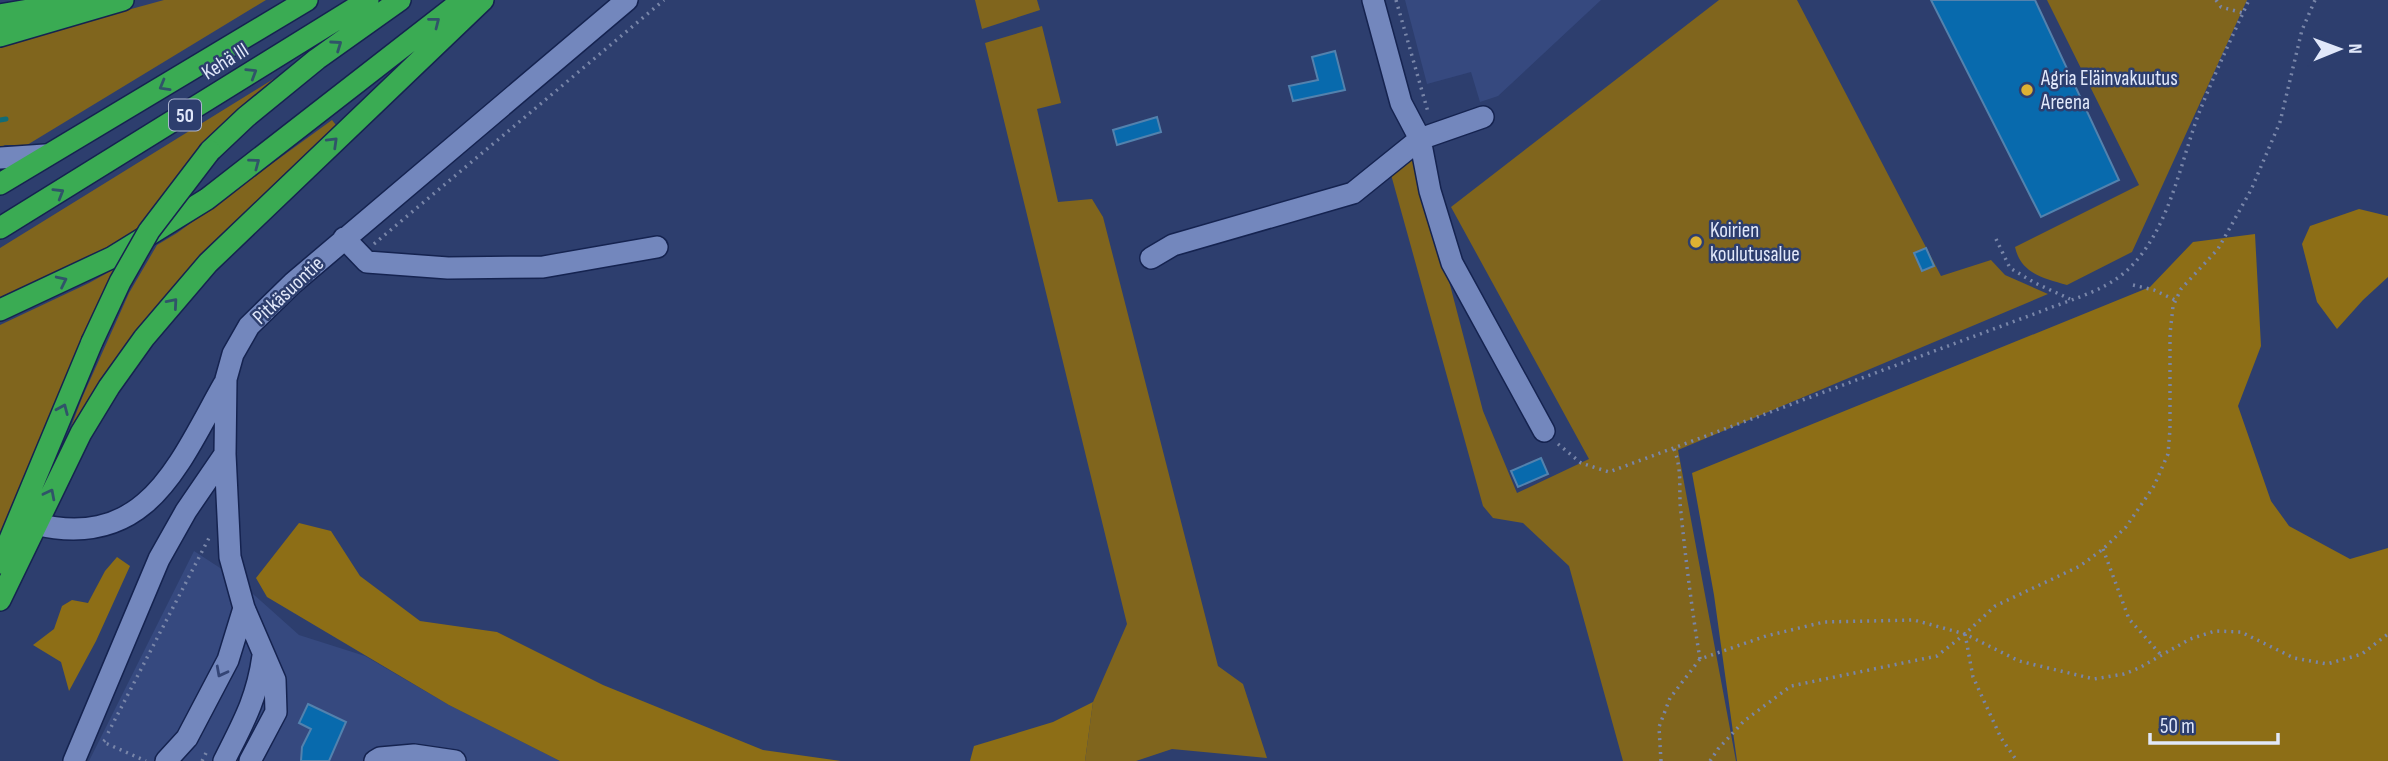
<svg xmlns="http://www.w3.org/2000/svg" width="2388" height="761" viewBox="0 0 2388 761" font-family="'Sofia Sans Condensed',sans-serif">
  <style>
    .built { fill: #36497f }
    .green { fill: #80651d }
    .forest { fill: #8d6e16 }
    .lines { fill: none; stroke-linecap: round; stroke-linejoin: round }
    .stream { stroke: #116c77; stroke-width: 5 }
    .building { fill: #086aad; stroke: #5382ae; stroke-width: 2 }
    .minor-casing { stroke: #152350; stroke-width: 24 }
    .highway-casing { stroke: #152350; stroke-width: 24 }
    .path { stroke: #7986a9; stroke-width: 3.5; stroke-dasharray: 2 5; stroke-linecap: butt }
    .minor { stroke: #7387bd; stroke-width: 21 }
    .highway { stroke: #3aab53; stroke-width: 21 }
    .highway-bridge-casing { stroke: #152350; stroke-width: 24; stroke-linecap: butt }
    .highway-bridge { stroke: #3aab53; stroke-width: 21 }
    .oneway { stroke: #305469 }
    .oneway2 { stroke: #344576 }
    .poi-dot { fill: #deb133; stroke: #2d3e6e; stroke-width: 2.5 }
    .labels { text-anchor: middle; stroke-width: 5; stroke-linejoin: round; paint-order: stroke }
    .shield { fill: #2d3e6e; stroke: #abb5d0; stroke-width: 2 }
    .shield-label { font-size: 19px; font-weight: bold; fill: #e1e8fa }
    .street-label { font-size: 21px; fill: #e1e8fa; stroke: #2d3e6e }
    .poi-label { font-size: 21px; fill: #e1e8fa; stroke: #2d3e6e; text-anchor: start }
  </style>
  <rect width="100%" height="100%" fill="#2d3e6e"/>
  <path class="built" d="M1405,0H1601L1498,96L1480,102L1471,72L1427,84Z
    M194,551L234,577L299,635L365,656L449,705L560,761H89Z"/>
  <path class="green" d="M164,0H266L27,145H5L0,148V45Z
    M975,0H1037L1040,10L982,29Z
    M1719,0H1797L1941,276L1991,260L2005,275L2048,294L1678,450L1736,761H1623L1569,566L1523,523L1493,518L1483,506L1390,171L1411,155L1426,193L1483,411L1517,493L1589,459L1451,207Z
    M2047,0H2247L2132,252L2067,285C2044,278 2021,274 2015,247L2139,185Z
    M1042,26L1061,103L1037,109L1058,202L1092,199L1103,217L1218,666L1243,684L1267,758L1172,749L1136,761H1085L1093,702L1127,624L985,43Z
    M301,62L144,226L118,243L0,298V248Z
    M332,120L339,129L226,238L50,482L82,398L129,293L157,245L177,233Z
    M118,267L0,549V325L89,283Z"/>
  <path class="forest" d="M2359,209L2388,216V277L2363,300L2337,329L2317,302L2302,244L2310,226Z
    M2255,234L2261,346L2238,406L2271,501L2289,526L2350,559L2388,548V761H1737L1714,595L1692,473L2150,287L2193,242Z
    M299,523L331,531L360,576L420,621L497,632L603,685L763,750L841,761H560L449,705L267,597L256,578Z
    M117,557L130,566L96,641L69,691L61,662L33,645L54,629L62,606L72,600L88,603L105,571Z
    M1093,702L1085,761H970L974,746L1053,722Z"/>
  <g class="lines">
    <path class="stream" d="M0,120L6,119"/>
  </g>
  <path class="building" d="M1931,0H2035L2119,180L2041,217Z
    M1335,51L1345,90L1293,101L1289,86L1318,80L1312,57Z
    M1157,117L1161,132L1117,145L1113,130Z
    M1926,248L1934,266L1922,271L1914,253Z
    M1541,458L1548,474L1518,487L1511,471Z
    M308,704L346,722L329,761H301L302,747L311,729L299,723Z"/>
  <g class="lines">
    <g class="minor-casing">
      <path id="minor" d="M1373,0L1401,103L1420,139L1483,117
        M0,158L45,155
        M344,238L367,262L448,268L543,267L657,247
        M1151,258L1173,245L1353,193L1420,139L1430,191L1452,263L1544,431
        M35,524C147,551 178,465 224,384
        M74,761L159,559L186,511L225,454
        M166,761L187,738L228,660L244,608
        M224,761C243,723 257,699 263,656
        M250,761L276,712L275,680L244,608L230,557L225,454L226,379L233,354L249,326L293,283L627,0
        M375,761L380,758L414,755L455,761"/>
    </g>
    <g class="highway-casing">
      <path id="highway" d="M0,15L75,2
        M0,36L123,0
        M210,151L246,117L317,59L400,0
        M0,184L307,0
        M0,228L368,0
        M0,310L113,257L207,199L463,0
        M0,563L92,342
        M0,600L81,433L109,387L144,338L208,263L483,0"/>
    </g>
    <path class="path" d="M1396,0L1428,112
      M2216,0L2221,7L2243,13
      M1996,239L2010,268L2035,283L2070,299
      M374,244L664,0
      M2133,285L2154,290L2175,300
      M1558,444L1581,463L1609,472L2042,311C2069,300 2102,292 2124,273C2169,234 2179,166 2199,113C2214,75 2232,37 2249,0
      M1674,449C1683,472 1678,490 1681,513C1686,562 1692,611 1700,659
      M2103,549L2129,619L2162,656
      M1965,634L1973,677L2001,738L2017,761
      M108,733L209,538
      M105,740L103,742L146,761
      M202,761L206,753
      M1661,761L1659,727L1670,698L1700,659L1766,636L1824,622L1914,620L1965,634L2019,661L2094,679L2124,674L2139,668L2190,639L2215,631L2241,632L2294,658L2327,664L2362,654L2388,634
      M1710,761L1718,749L1744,721L1791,686L1937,656L1965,634L1995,606L2080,566L2103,549L2126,527L2154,486L2168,454L2170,429V334L2173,306L2181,289L2218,249L2251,190L2280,122L2302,30L2315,0"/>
    <use href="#minor" class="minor"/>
    <use href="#highway" class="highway"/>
    <g class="highway-bridge-casing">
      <path id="highway-bridge" d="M92,342L120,282L149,231L210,151"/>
    </g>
    <use href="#highway-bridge" class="highway-bridge"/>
  </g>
  <defs><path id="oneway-chevron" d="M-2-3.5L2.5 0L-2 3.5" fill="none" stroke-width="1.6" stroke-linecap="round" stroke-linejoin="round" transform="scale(1.75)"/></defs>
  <g class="oneway">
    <use href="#oneway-chevron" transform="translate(435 22) rotate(-38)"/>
    <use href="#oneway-chevron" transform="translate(337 45) rotate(-35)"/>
    <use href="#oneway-chevron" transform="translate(252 73) rotate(-32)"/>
    <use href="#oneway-chevron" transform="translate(164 86) rotate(150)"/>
    <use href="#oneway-chevron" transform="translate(333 142) rotate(-44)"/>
    <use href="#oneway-chevron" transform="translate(255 163) rotate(-37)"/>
    <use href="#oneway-chevron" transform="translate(59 193) rotate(-31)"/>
    <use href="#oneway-chevron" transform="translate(62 281) rotate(-26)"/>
    <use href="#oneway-chevron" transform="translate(173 303) rotate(-49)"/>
    <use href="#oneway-chevron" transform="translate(63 409) rotate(-67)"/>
    <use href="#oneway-chevron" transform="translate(50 494) rotate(-63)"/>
  </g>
  <use class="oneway2" href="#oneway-chevron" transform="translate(221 672) rotate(118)"/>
  <g class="poi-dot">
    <circle cx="2027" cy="90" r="7"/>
    <circle cx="1696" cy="242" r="7"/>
  </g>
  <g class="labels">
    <rect class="shield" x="169" y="99.5" width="32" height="31" rx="5"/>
    <g class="shield-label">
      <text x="185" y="122">50</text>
    </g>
    <g class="street-label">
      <text transform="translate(225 61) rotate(-32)" y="7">Kehä III</text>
      <text transform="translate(288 290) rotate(-43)" y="7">Pitkäsuontie</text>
    </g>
    <g class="poi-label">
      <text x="2041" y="85">Agria Eläinvakuutus<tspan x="2041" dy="24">Areena</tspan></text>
      <text x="1710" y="237">Koirien<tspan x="1710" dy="24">koulutusalue</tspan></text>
    </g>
  </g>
  <g transform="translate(2339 49) rotate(89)" stroke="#2d3e6e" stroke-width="5" paint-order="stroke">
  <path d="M0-5L12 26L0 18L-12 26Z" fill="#e1e8fa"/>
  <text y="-10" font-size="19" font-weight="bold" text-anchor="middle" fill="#e1e8fa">N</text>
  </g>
  <path d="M2150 733v10h128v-10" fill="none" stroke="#e1e8fa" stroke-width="3.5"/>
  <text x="2160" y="733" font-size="21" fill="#e1e8fa" stroke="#2d3e6e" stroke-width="5" paint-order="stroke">50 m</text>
</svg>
